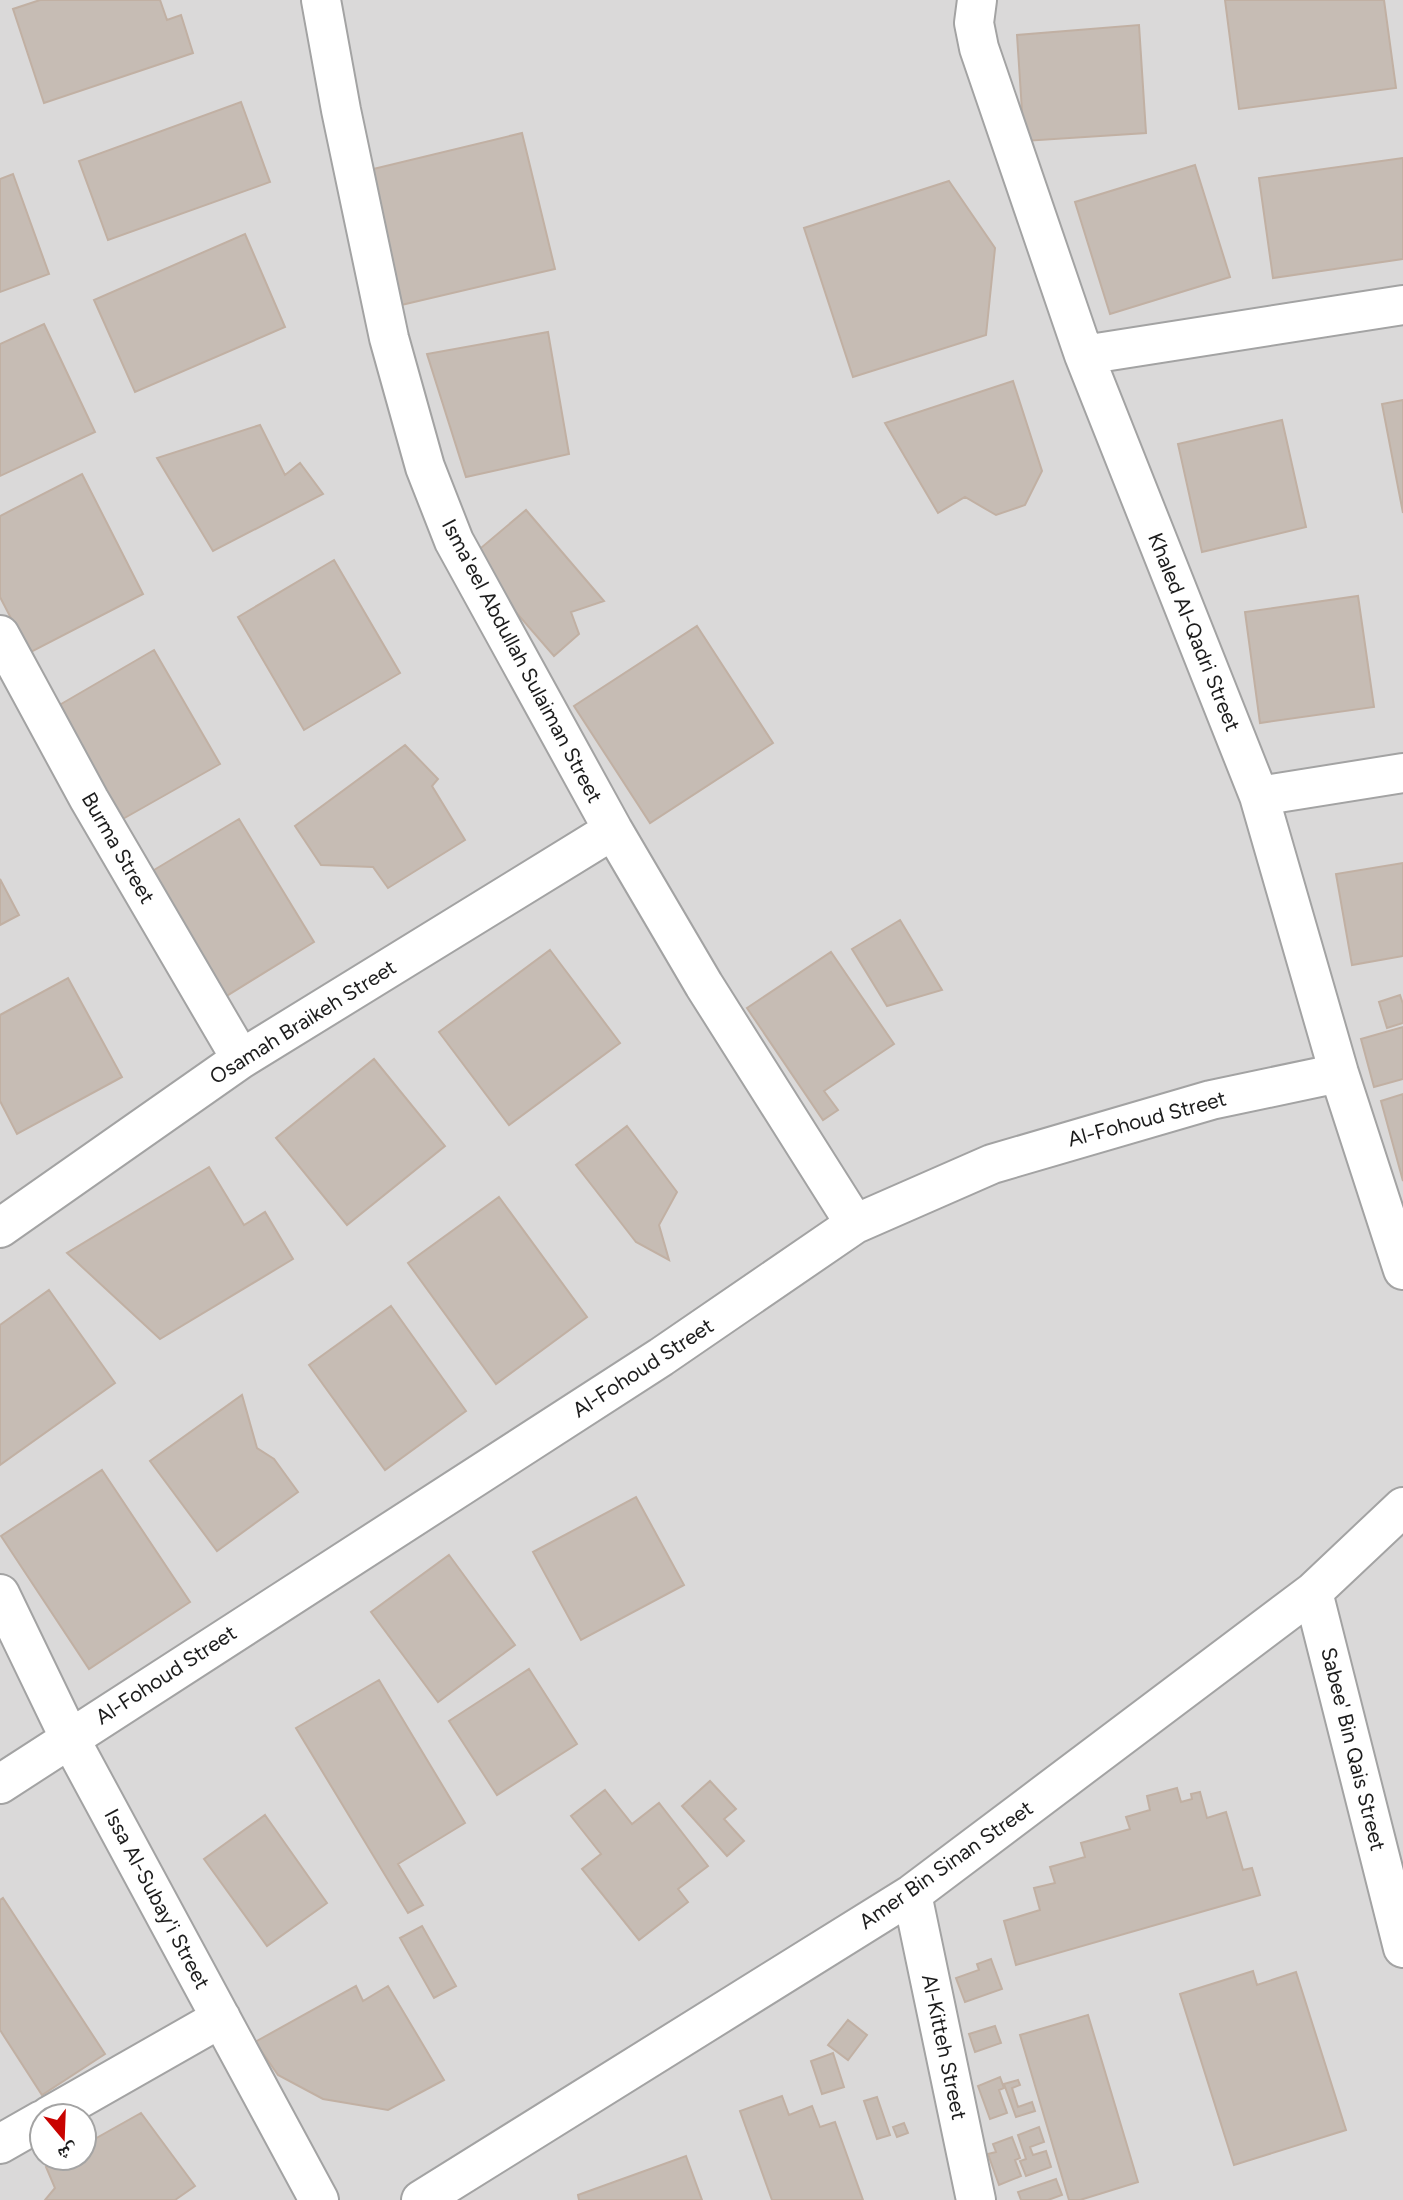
<svg xmlns="http://www.w3.org/2000/svg" width="1403" height="2200" viewBox="0 0 1403 2200" font-family="Figtree,'Noto Naskh Arabic',sans-serif">
  <style>
    .residential { fill: #dad9d9; fill-rule: evenodd }
    .building { fill: #c6bcb4; stroke: #c1b0a3; stroke-width: 2 }
    .lines { fill: none; stroke-linecap: round; stroke-linejoin: round }
    .street-casing { stroke: #a3a3a3; stroke-width: 42 }
    .street { stroke: #fff; stroke-width: 38 }
    .labels { text-anchor: middle; stroke-width: 7; stroke-linejoin: round; paint-order: stroke }
    .street-label { font-size: 21px; fill: #1c1c1c; stroke: #fff }
  </style>
  <rect width="100%" height="100%" fill="#eeeae1"/>
  <path class="residential" d="M0,0H1403V2200H0ZM42,2116H84V2158H42Z"/>
  <path class="building" d="M40,0H160L167,20L181,15L193,53L44,103L13,9Z
    M1225,0H1384L1396,88L1239,109Z
    M1139,25L1146,133L1024,141L1017,35Z
    M241,102L270,182L108,240L79,161Z
    M522,133L555,269L397,306L365,171Z
    M1403,158V259L1273,278L1259,178Z
    M1195,165L1230,277L1110,314L1075,202Z
    M13,174L49,274L0,292V179Z
    M949,181L995,248L986,335L853,377L804,228Z
    M245,234L285,327L135,392L94,300Z
    M44,324L95,432L0,476V344Z
    M548,332L569,454L466,477L427,354Z
    M1013,381L1042,471L1025,505L996,515L965,497L938,513L885,423Z
    M1403,400V513L1382,404Z
    M1282,420L1306,527L1202,552L1178,444Z
    M260,425L285,475L300,463L323,494L213,551L157,458Z
    M82,474L143,594L29,653L0,597V516Z
    M526,510L604,601L571,612L579,634L554,656L469,558Z
    M334,560L400,673L304,730L238,617Z
    M1358,596L1374,707L1260,723L1245,612Z
    M697,626L773,743L650,823L574,706Z
    M154,650L220,764L121,820L56,707Z
    M405,745L438,779L432,786L465,840L388,888L373,867L321,865L295,826Z
    M239,819L314,942L220,1000L144,876Z
    M1403,863V956L1352,965L1336,874Z
    M0,879L19,915L0,925Z
    M900,920L942,990L887,1006L852,949Z
    M550,950L620,1043L509,1125L439,1032Z
    M831,952L894,1044L824,1091L838,1110L823,1120L747,1008Z
    M68,978L122,1077L17,1134L0,1101V1015Z
    M1400,995L1403,1004V1023L1387,1028L1379,1002Z
    M1403,1027V1079L1374,1087L1361,1039Z
    M374,1059L445,1146L347,1225L276,1138Z
    M1403,1094V1181L1381,1101Z
    M627,1126L677,1192L659,1225L669,1260L636,1242L576,1165Z
    M209,1167L244,1225L265,1212L293,1259L160,1339L67,1253Z
    M499,1197L587,1317L496,1384L408,1263Z
    M49,1290L115,1383L0,1465V1325Z
    M391,1306L466,1411L385,1470L309,1365Z
    M242,1395L257,1448L274,1459L298,1492L217,1551L150,1461Z
    M102,1470L190,1602L89,1669L1,1536Z
    M636,1497L684,1585L581,1640L533,1552Z
    M449,1555L515,1645L438,1702L371,1612Z
    M529,1669L577,1744L497,1795L449,1721Z
    M379,1680L465,1823L398,1864L423,1905L408,1913L296,1728Z
    M710,1781L736,1809L724,1819L744,1841L727,1856L682,1806Z
    M1177,1788L1181,1802L1192,1799L1191,1794L1200,1792L1207,1818L1226,1812L1243,1870L1252,1868L1260,1895L1016,1965L1004,1921L1040,1910L1034,1888L1055,1883L1050,1867L1085,1857L1081,1843L1130,1829L1126,1817L1150,1810L1147,1796Z
    M605,1790L632,1824L659,1803L708,1866L678,1889L688,1902L639,1940L582,1869L601,1854L571,1816Z
    M265,1815L327,1903L267,1946L204,1859Z
    M3,1898L105,2054L42,2095L0,2030V1900Z
    M422,1926L456,1986L434,1998L400,1938Z
    M991,1959L1002,1989L965,2002L956,1978L979,1970L977,1964Z
    M1253,1971L1257,1985L1296,1972L1346,2130L1234,2165L1180,1994Z
    M356,1986L363,2001L388,1986L444,2080L388,2110L323,2099L278,2075L255,2042Z
    M1088,2015L1138,2182L1080,2200H1069L1020,2035Z
    M848,2020L867,2035L848,2060L828,2045Z
    M995,2026L1001,2043L975,2052L969,2034Z
    M833,2053L844,2087L822,2094L811,2061Z
    M1000,2077L1004,2088L999,2090L1007,2113L990,2119L978,2086Z
    M1018,2080L1020,2085L1012,2088L1018,2107L1032,2102L1035,2111L1016,2117L1004,2084Z
    M782,2096L789,2115L812,2106L820,2127L835,2122L863,2200H772L740,2111Z
    M877,2097L890,2135L877,2139L864,2101Z
    M141,2113L195,2186L175,2200H45L55,2188L46,2167L62,2158H84V2145Z
    M904,2123L908,2133L897,2137L893,2127Z
    M1039,2127L1044,2142L1030,2147L1033,2155L1046,2151L1051,2167L1026,2176L1020,2161L1026,2159L1018,2135Z
    M1012,2137L1020,2158L1015,2160L1021,2176L999,2185L988,2154L996,2152L993,2144Z
    M686,2156L702,2200H579L578,2195Z
    M1056,2179L1062,2195L1048,2200H1021L1018,2192Z"/>
  <g class="lines">
    <g class="street-casing">
      <path id="street" d="M321,0L341,110L389,338L425,467L454,541L613,830L704,985L855,1224
        M977,0L974,23L979,48L1084,355L1259,796L1339,1073L1403,1270
        M1084,355L1403,305
        M0,635L89,799L241,1059
        M1259,796L1403,773
        M0,1228L241,1059L613,830
        M1313,1592L1403,1948
        M0,1594L69,1737L319,2200
        M0,1784L661,1357L855,1224L992,1164L1211,1100L1339,1073
        M912,1894L976,2200
        M49,2116L221,2018
        M0,2144L42,2120
        M421,2200L912,1894L1313,1592L1403,1507"/>
    </g>
    <use href="#street" class="street"/>
  </g>
  <g class="labels">
    <g class="street-label">
      <text transform="translate(1194 632) rotate(68)" y="7">Khaled Al-Qadri Street</text>
      <text transform="translate(522 661) rotate(62)" y="7">Isma'eel Abdullah Sulaiman Street</text>
      <text transform="translate(118 848) rotate(60)" y="7">Burma Street</text>
      <text transform="translate(303 1022) rotate(-32)" y="7">Osamah Braikeh Street</text>
      <text transform="translate(1147 1119) rotate(-15)" y="7">Al-Fohoud Street</text>
      <text transform="translate(643 1368) rotate(-33)" y="7">Al-Fohoud Street</text>
      <text transform="translate(166 1675) rotate(-33)" y="7">Al-Fohoud Street</text>
      <text transform="translate(1353 1749) rotate(76)" y="7">Sabee' Bin Qais Street</text>
      <text transform="translate(946 1865) rotate(-35)" y="7">Amer Bin Sinan Street</text>
      <text transform="translate(157 1899) rotate(62)" y="7">Issa Al-Subay'i Street</text>
      <text transform="translate(944 2047) rotate(78)" y="7">Al-Kitteh Street</text>
    </g>
  </g>
  <g transform="translate(63 2137) rotate(161)"><circle r="33" fill="#ffffff" stroke="#a4a4a4" stroke-width="2"/>
  <path d="M0-5L12 26L0 18L-12 26Z" fill="#c90300"/>
  <text y="-10" font-size="19" font-weight="bold" text-anchor="middle" fill="#1c1c1c">ش</text>
  </g>
</svg>
